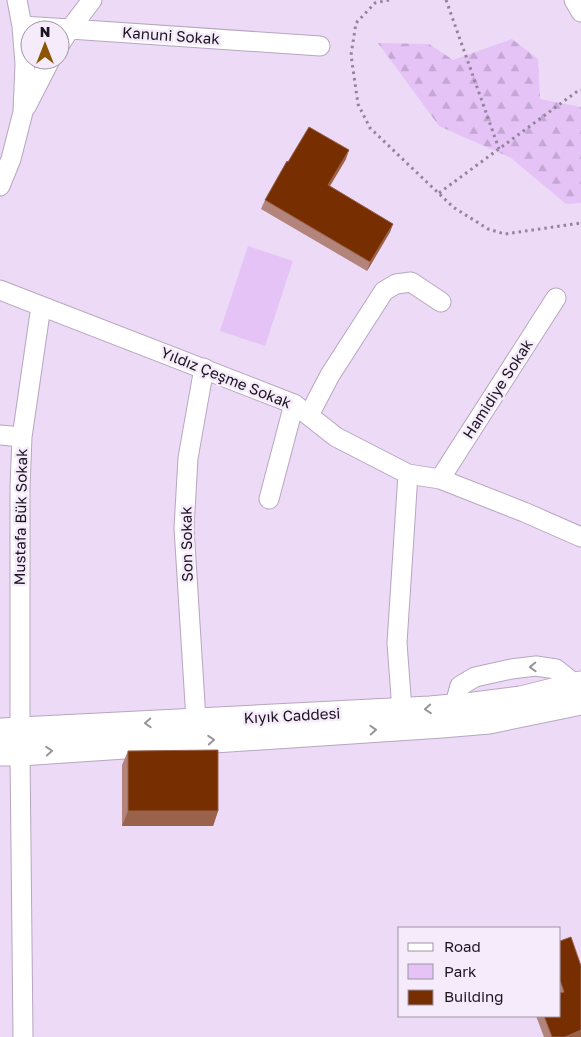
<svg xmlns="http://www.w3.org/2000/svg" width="581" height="1037" viewBox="0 0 581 1037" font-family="'Golos Text',sans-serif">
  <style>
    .forest { fill: url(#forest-firs) }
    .park { fill: #e5c3f7 }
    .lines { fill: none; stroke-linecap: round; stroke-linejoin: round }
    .minor-casing { stroke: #b7a6c0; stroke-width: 21 }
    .major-casing { stroke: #b7a6c0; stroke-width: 27 }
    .path { stroke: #928599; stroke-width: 3; stroke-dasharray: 2.5 4; stroke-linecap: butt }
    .minor { stroke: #fff; stroke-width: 19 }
    .major { stroke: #fff; stroke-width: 25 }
    .wall { fill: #b2847c }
    .shaded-wall { fill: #9a624b }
    .building { fill: #772f02; stroke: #9a624b }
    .oneway { stroke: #98959a }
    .labels { text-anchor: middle; stroke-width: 5; stroke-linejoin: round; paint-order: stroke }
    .street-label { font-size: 15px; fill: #1b141e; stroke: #f5ebfb }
  </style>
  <defs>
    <pattern id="forest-firs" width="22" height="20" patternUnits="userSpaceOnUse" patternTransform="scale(1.25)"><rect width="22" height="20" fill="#e5c3f7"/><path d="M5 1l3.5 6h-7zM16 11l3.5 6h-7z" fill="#c4a7d3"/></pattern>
  </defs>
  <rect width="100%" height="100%" fill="#ecdaf6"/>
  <path class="forest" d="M512,39L538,59L540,99L581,107V203L566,204L511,158L439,126L378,43L429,44L453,60Z"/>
  <path class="park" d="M248,246L293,261L265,346L220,331Z"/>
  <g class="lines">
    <g class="minor-casing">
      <path id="minor" d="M574,0L581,12
        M22,26L70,29L320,46
        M60,44L70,29L92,0
        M26,107L50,60
        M0,186L11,159L23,112L25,64L22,26L17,0
        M0,290L294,404L336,437L408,474L440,479L524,512L581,537
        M309,415L330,375L384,291L396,284L411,282L441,302
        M0,435L22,437
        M440,479L556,298
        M269,499L294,404
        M454,707L460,686L475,677L511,669L536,666L556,669L576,685
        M402,710L397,643L408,474
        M196,720L184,528L188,458L204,368
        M20,730V487L22,437L41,306
        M20,753L23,1037"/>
    </g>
    <g class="major-casing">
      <path id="major" d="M0,731L430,709L474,705L521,699L581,684
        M0,753H20L442,725L489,721L581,702"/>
    </g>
    <path class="path" d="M389,0L375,3L356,23L351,55L358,104L370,128L453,207L488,229L505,234L581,223
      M446,0L499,149
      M439,193L579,90H581"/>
    <use href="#minor" class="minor"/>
    <use href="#major" class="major"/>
  </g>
  <path class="wall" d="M346,159L330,186L393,224L390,232L367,271L261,209L265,200L288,162Z
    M128,751L218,811L213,826H122V765Z
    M560,941L581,1037H544L536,1016H560Z"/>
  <path class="shaded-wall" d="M349,150L346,159L325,194L328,185Z
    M393,224L390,232L367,271L370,262Z
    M128,811H218L213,826H122Z
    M581,1030V1037H565Z"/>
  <path class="building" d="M309,127L349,150L328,185L393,224L370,262L265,200L287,161L288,162Z
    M218,750V811H128V751Z
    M571,937L581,966V1030L565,1037H552L544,1016H560V993L564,992L560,980V941Z"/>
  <defs><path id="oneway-chevron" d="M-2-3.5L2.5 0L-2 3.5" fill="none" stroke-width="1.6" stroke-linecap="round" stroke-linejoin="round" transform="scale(1.25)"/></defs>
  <g class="oneway">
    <use href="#oneway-chevron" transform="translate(533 667) rotate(178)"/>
    <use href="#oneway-chevron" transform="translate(428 709) rotate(176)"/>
    <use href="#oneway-chevron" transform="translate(148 723) rotate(177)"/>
    <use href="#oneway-chevron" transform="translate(373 730) rotate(-3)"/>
    <use href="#oneway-chevron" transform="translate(211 740) rotate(-4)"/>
    <use href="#oneway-chevron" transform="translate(49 751) rotate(-4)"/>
  </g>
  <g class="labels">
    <g class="street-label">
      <text transform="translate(171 36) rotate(4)" y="5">Kanuni Sokak</text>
      <text transform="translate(226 378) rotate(22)" y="5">Yıldız Çeşme Sokak</text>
      <text transform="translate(498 389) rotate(-57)" y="5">Hamidiye Sokak</text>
      <text transform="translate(21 517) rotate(-89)" y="5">Mustafa Bük Sokak</text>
      <text transform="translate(187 544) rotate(-91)" y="5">Son Sokak</text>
      <text transform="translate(292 716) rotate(-3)" y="5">Kıyık Caddesi</text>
    </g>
  </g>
  <rect x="398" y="927" width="162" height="90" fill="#f5ebfb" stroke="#9e95a3"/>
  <rect x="408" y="943" width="25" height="8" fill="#ffffff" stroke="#9e95a3"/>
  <text x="444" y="952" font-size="15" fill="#1b141e">Road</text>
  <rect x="408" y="964" width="25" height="15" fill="#e5c3f7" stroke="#9e95a3"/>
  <text x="444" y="977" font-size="15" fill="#1b141e">Park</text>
  <rect x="408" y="990" width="25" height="15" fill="#772f02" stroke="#9e95a3"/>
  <text x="444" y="1002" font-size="15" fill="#1b141e">Building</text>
  <g transform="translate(45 45)"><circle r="24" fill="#f5ebfb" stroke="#9e95a3"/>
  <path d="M0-4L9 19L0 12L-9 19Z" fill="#8b5504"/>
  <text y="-8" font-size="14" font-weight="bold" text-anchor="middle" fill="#1b141e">N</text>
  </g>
</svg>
